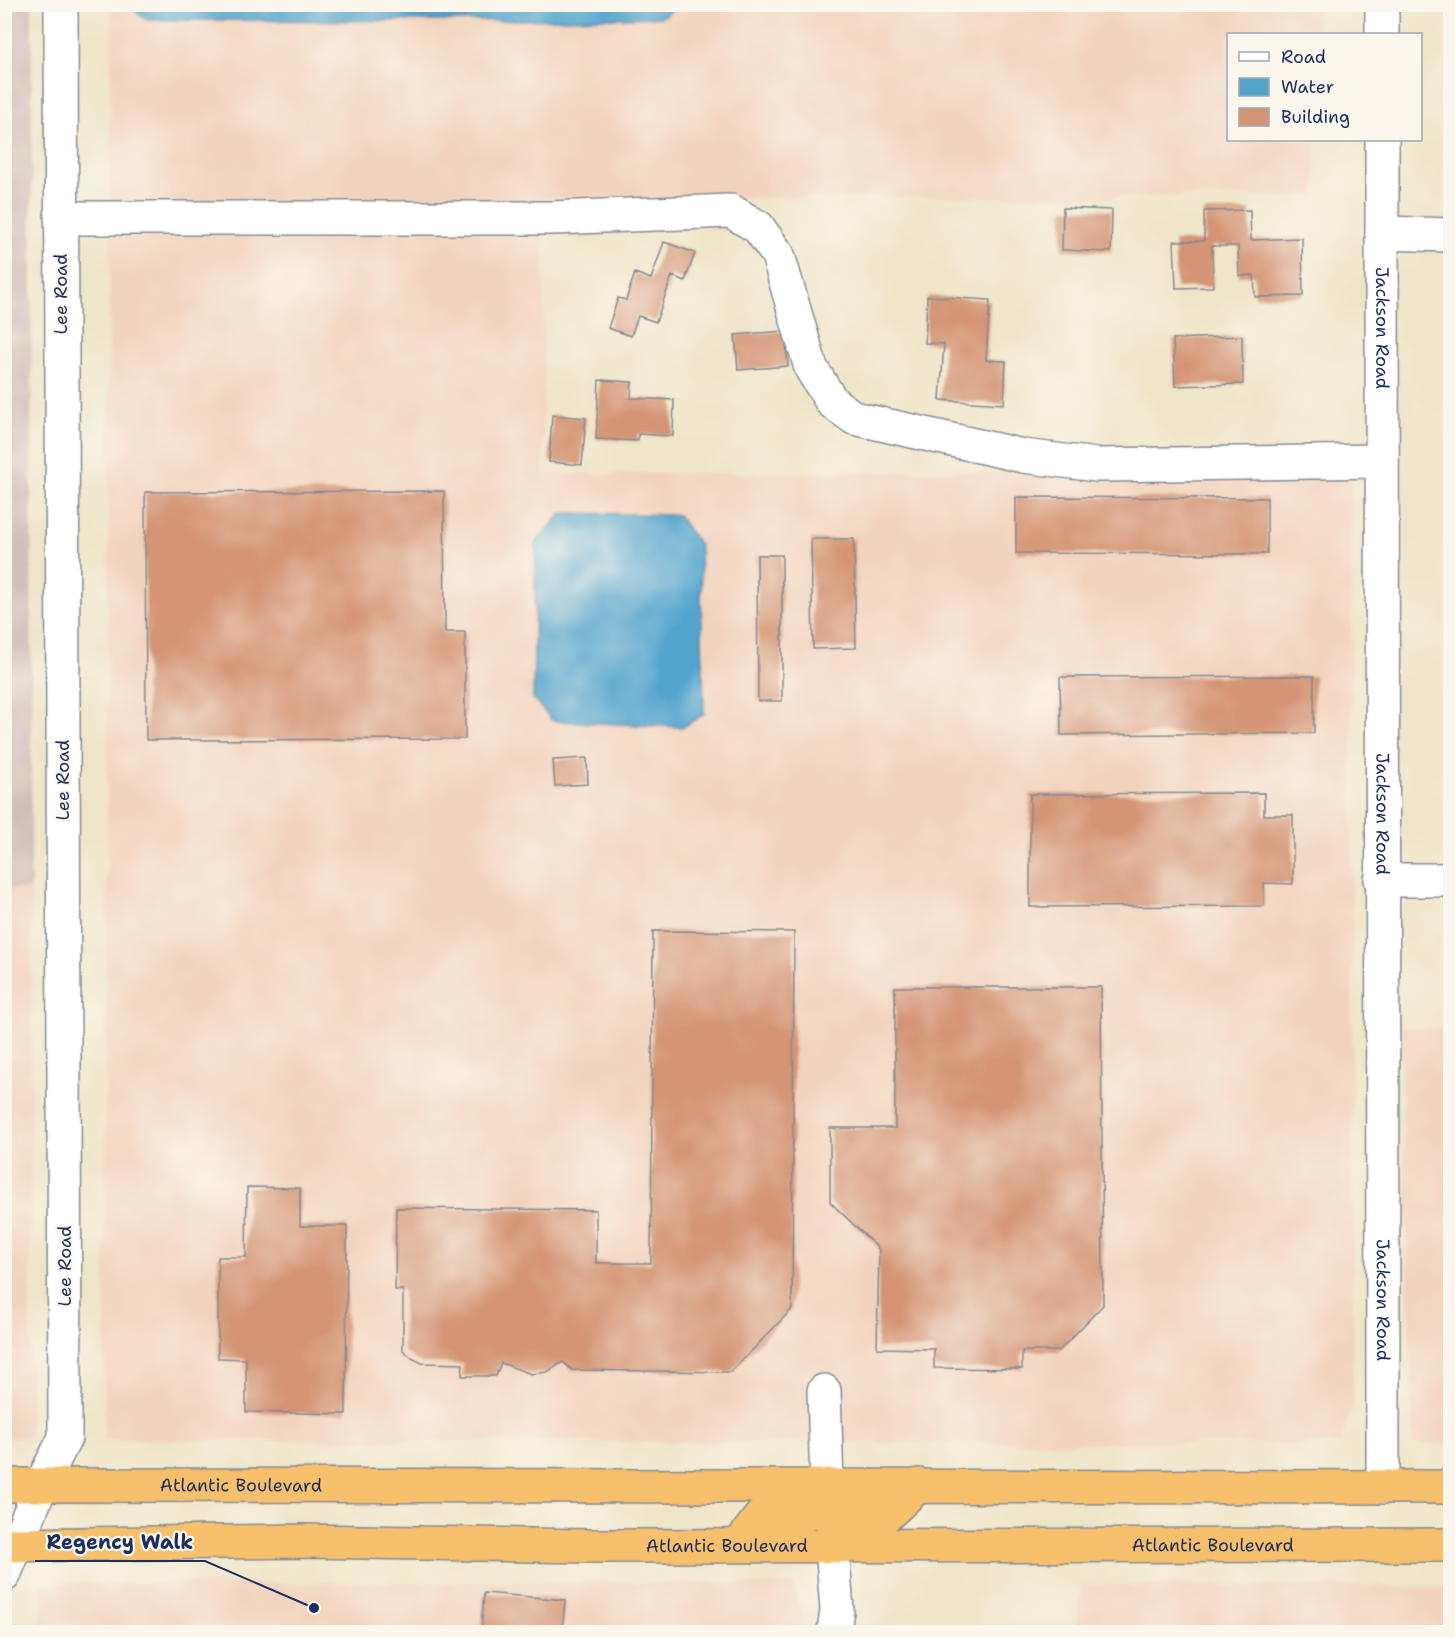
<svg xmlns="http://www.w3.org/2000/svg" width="1455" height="1637" viewBox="0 0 1455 1637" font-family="'Shantell Sans',sans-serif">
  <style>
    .built { fill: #f2d4be }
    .industrial { fill: #cfc0ba }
    .water { fill: #53a4cd; stroke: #376a96; stroke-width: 1.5 }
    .building { fill: #d49474 }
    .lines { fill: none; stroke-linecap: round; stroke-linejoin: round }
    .minor-casing { stroke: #858a93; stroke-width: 36 }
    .highway-casing { stroke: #858a93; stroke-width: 36 }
    .minor { stroke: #fff; stroke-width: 33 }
    .highway { stroke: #f7c06c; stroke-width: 33 }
    .labels { text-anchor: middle; stroke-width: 4.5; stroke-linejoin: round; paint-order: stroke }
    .street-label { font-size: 18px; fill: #1b2f5e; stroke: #fbf7ec }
    .leader { fill: none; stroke: #1b2f5e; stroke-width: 2 }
    .callout-dot { fill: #1b2f5e; stroke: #fbf7ec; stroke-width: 2 }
    .callout-label { font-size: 20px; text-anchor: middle; font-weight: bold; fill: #1b2f5e; stroke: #fbf7ec; stroke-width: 4.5; stroke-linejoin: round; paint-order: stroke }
  </style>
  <rect width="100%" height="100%" fill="#fbf7ec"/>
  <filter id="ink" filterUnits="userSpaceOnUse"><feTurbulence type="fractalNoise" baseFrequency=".0167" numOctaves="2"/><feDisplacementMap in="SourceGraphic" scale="12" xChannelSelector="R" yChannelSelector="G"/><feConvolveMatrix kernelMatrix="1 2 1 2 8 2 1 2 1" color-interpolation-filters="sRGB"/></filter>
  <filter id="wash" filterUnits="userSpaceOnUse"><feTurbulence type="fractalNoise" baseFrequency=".008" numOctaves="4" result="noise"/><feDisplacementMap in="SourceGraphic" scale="24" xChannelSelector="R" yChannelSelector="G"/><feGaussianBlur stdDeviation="1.35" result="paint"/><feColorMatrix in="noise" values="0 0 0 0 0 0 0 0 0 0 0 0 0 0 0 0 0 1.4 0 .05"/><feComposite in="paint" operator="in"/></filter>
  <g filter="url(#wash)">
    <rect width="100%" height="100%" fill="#efe5c8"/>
    <path class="built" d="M111,5H1318L1317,34H1228V140H1316L1315,196L544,198L543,474L1351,470L1353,1405L1340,1444L104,1440Z
      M5,889H31L30,1438H4Z
      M1401,1028H1450V1444H1413Z
      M590,1582L793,1584L806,1632H41V1583Z
      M1082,1585L1450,1587V1632H1076Z"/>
    <path class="industrial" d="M4,5H32L31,889H5Z"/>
    <path class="water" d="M136,4H676V5L675,8L662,17L466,21L147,20L135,11Z
      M562,513L678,515L700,546L704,714L683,727L553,721L533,699L536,543Z"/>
    <g id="blocks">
      <path class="building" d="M4,116H8L7,154H4Z
        M1063,208L1112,210L1111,252L1062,250Z
        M1250,210L1251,240L1302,238L1303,296L1255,297L1254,275L1239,276L1238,246H1212L1213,287L1176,288L1174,241H1204V211Z
        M664,242L695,253L685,281L672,276L656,322L638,316L631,336L608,328L618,298L626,300L635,273L651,279Z
        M927,296L990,300L986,360L1006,361L1004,404L940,400L944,344L925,343Z
        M785,331L788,366L738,370L735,335Z
        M1242,336L1243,384L1175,386L1173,339Z
        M599,380L632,382L631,398L674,400L673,436L638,434V441L596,439Z
        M552,415L586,418L582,465L549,462Z
        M444,491L445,632H465V739L146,740L145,492Z
        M1016,497L1267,498V554L1016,553Z
        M811,539H854L856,648L813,649Z
        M757,555H782V701H758Z
        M1314,676V733L1061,735L1060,677Z
        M587,758L588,784L555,786L553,760Z
        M1264,793V815H1293V884L1264,883V906L1030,907V794Z
        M653,931L794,932L792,1309L731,1372L572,1370L563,1362L547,1372L531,1374L501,1363L496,1376H462L463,1364L422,1363L412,1358L403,1350V1290H395L396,1208L596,1210V1263H651Z
        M895,987H1101L1103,1305L1059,1351H1022V1369L934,1368V1349L877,1348L879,1249L830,1202V1128H895Z
        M247,1187L300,1188V1226H347L346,1414L246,1412V1359L218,1358V1257H246Z
        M484,1593L565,1600L562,1632H481Z"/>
    </g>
  </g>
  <g filter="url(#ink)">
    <use href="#blocks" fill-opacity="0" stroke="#858a93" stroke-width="1.5"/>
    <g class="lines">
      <g class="minor-casing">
        <g id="minor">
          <path d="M1382,4V34"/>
          <path id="s1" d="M1382,140L1383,1487"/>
          <path d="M61,218H552L731,211L758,227L778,255L811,368L832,402L854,418L1023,456L1097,465L1381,461"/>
          <path d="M1382,233L1450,235"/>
          <path d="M1381,880H1450"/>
          <path d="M824,1391L827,1485"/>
          <path d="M832,1545L837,1610L834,1632"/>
          <path d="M4,1575L42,1483L65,1438L61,4"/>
        </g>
      </g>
      <g class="highway-casing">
        <g id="highway">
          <path id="s2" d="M4,1485L1450,1487"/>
          <path id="s3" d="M4,1545L305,1541L588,1546L1450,1545"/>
          <path d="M739,1545L761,1516L808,1513L822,1507L827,1485"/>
          <path d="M832,1545L833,1521L844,1515L888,1514L919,1485"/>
        </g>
      </g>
      <use href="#minor" class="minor"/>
      <use href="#highway" class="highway"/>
    </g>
  </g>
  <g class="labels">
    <g class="street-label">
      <text transform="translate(61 294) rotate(-90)" y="6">Lee Road</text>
      <text dy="6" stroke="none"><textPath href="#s1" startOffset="188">Jackson Road</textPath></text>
      <text transform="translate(63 780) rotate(-90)" y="6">Lee Road</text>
      <text dy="6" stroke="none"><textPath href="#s1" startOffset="674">Jackson Road</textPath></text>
      <text transform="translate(65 1266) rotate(-90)" y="6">Lee Road</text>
      <text dy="6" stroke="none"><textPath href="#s1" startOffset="1160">Jackson Road</textPath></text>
      <text dy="6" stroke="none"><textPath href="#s2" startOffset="237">Atlantic Boulevard</textPath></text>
      <text dy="6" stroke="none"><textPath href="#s3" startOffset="723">Atlantic Boulevard</textPath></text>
      <text dy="6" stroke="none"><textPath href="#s3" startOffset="1209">Atlantic Boulevard</textPath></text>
    </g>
  </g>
  <path class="leader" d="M314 1608L205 1561H35"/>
  <circle class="callout-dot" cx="314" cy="1608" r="6"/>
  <g class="callout-label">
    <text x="120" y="1549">Regency Walk</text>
  </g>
  <rect width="1455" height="1637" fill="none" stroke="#fbf7ec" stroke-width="24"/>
  <rect x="1227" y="33" width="195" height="108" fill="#fbf7ec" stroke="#a1a7b3" stroke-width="1.5"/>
  <rect x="1239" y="52" width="30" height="9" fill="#ffffff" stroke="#a1a7b3" stroke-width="1.5"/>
  <text x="1281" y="63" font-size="18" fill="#1b2f5e">Road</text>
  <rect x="1239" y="78" width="30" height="18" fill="#53a4cd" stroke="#a1a7b3" stroke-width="1.5"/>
  <text x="1281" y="93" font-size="18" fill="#1b2f5e">Water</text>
  <rect x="1239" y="108" width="30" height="18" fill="#d49474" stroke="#a1a7b3" stroke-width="1.5"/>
  <text x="1281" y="123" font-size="18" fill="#1b2f5e">Building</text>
</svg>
